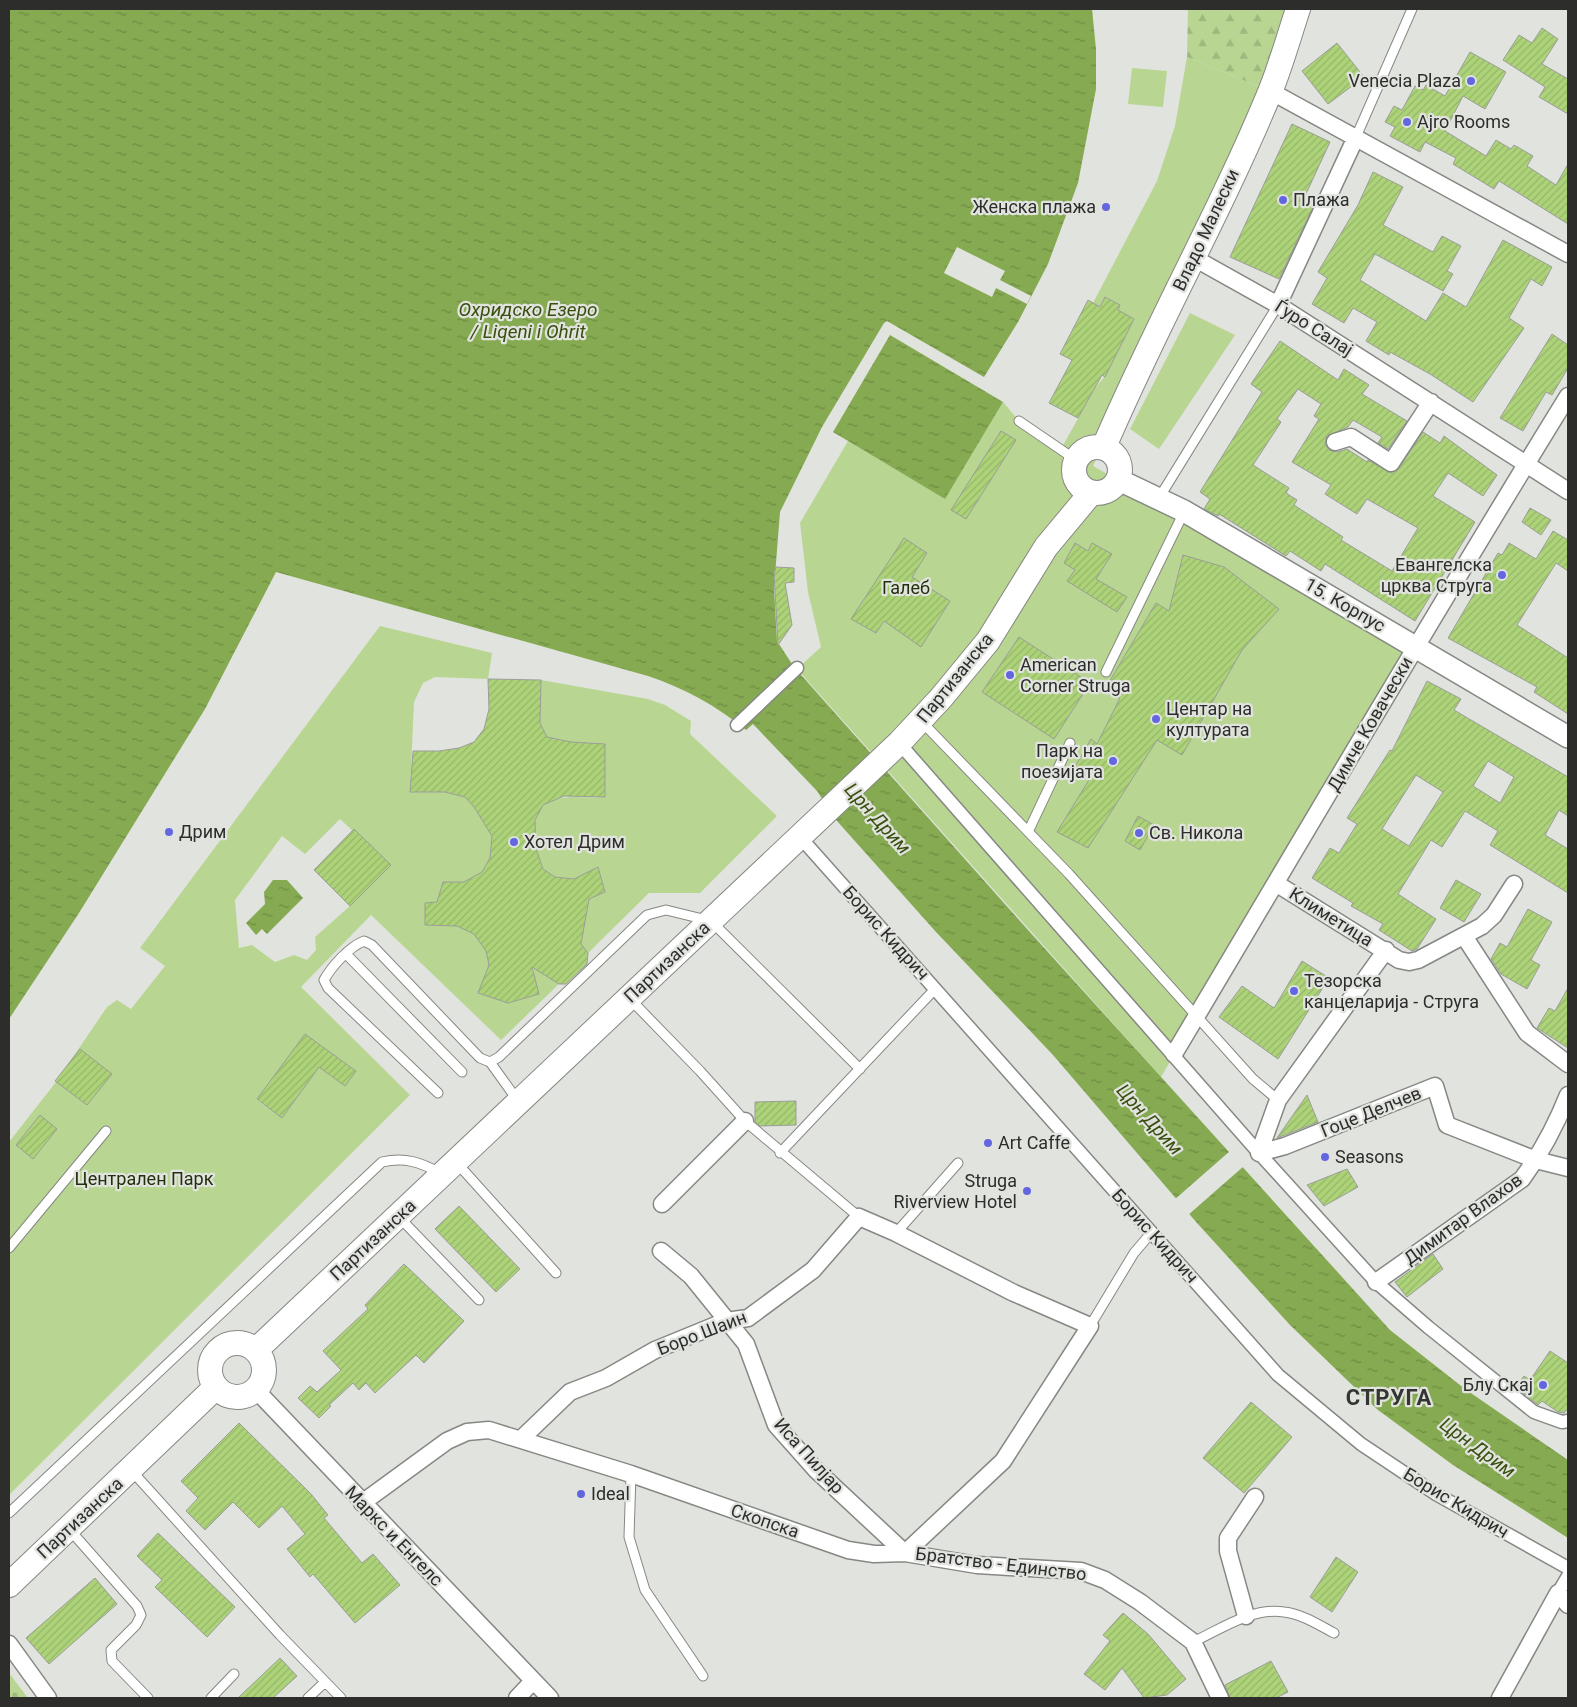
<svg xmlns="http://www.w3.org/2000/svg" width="1577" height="1707" viewBox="0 0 1577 1707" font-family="Roboto,sans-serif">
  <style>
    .green { fill: #b8d692; fill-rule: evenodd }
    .forest { fill: url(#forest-firs) }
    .cemetery { fill: url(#cemetery-stones) }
    .water { fill: url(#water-ripples) }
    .pier { fill: #e1e3de }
    .building { fill: url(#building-hatch); stroke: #9b9d99; fill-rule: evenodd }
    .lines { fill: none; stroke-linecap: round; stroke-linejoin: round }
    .service-casing { stroke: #868883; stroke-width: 11 }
    .pedestrian-casing { stroke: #868883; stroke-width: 15 }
    .minor-casing { stroke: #868883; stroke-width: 19 }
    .tertiary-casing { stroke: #868883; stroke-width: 24 }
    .secondary-casing { stroke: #868883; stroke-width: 26 }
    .service { stroke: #fff; stroke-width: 9 }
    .pedestrian { stroke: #fff; stroke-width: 12 }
    .minor { stroke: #fff; stroke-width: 16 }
    .tertiary { stroke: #fff; stroke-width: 21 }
    .secondary { stroke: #fff; stroke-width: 24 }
    .poi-dot { fill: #6367df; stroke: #e1e3de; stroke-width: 2 }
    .labels { text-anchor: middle; stroke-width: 4.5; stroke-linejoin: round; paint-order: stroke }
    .poi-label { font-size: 18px; fill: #2d2e2c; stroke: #e1e3de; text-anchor: start }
    .street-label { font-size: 18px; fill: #2d2e2c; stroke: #e1e3de }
    .park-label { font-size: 18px; fill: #22300b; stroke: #e1e3de }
    .water-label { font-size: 19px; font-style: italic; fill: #384f0e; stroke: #e1e3de }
    .district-label { font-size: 22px; font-weight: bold; letter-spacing: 1px; fill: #343632; stroke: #e1e3de }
  </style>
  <defs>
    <pattern id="forest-firs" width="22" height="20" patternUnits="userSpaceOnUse" patternTransform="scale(1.25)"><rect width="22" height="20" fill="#b8d692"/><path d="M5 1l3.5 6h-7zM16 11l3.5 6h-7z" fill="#9eb87e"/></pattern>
    <pattern id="cemetery-stones" width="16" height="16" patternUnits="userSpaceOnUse" patternTransform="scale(1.25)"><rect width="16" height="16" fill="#b8d692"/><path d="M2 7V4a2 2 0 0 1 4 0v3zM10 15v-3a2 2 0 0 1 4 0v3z" fill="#9eb87e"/></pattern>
    <pattern id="water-ripples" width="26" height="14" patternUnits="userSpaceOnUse" patternTransform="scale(1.25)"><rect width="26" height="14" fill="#85aa51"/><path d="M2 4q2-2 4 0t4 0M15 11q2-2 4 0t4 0" fill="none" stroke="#6d8b43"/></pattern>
    <pattern id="building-hatch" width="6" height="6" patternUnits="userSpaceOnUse" patternTransform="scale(1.25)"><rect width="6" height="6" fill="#add379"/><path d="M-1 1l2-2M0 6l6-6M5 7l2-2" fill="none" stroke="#95b569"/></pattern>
  </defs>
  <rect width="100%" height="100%" fill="#e1e3de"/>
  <path class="green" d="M1187,57L1270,91L1093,466L1415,646L1161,1077L797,669L821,647L808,592L800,523L848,441L944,498L1003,402L1019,421L1061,449L1095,388L1105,376L1134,319L1118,310L1120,305L1106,297L1100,307L1093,303L1157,181L1175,126Z
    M1132,68L1167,71L1163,107L1128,104Z
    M1190,313L1235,335L1159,449L1130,429Z
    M380,626L492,653L488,679L435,677L423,683L414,702L410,791L445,792L465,797L474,807L492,836L490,858L482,872L464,882H443L437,902L425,903L457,926L474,934L486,951L489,965L479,993L508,1003L538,994L533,972L537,951L559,984L501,1040L371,915L301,987L410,1095L9,1495V1142L56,1082L107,1007L117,1000L131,1009L165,966L140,948ZM340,819L390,866L350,906L315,937L316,950L307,960L294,955L275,962L252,945L239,948L235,900L282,836L305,854ZM305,1034L356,1071L319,1067L282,1118L257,1100Z
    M541,680L648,699L665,705L691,721L690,734L777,816L700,893H649L588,953L580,943L589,899L605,892L598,867C591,870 583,877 574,879C566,881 548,876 543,868C533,855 529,814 545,804C564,793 584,799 605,797V744L571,742L547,737L540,723Z"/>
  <path class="forest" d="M1188,9H1298L1270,91L1187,57Z"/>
  <path class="cemetery" d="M9,1673L28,1698H9Z"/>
  <path class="water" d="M9,9H1092L1096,49V89L1078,183L1048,264L1018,322L984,377L887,321L884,323L822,427L780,512L774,588L777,641L794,667L1028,930L1390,1330L1465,1389L1568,1460V1538L1453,1465L1378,1410L1290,1325L1197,1223L1053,1055L936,932L837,821L817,791L753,724L746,730C717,706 684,688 648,676L276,572L205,709L79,913L9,1019Z
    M890,335L1003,402L945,499L833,432Z
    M273,880H287L303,898L267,934L262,929L256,935L246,923L265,904L264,892Z"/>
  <path class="pier" d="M957,247L1005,271L1000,280L1031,296L1027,304L996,288L992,297L944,273Z
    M1230,1151L1244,1166L1187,1216L1174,1200Z"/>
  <path class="building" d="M1542,28L1558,39L1542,64L1568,79V114L1539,97L1545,87L1503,60L1519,35L1532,43Z
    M1337,43L1364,77L1328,104L1302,71Z
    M1470,52L1506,72L1485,109L1463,96L1445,131L1486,156L1496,140L1511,149L1514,145L1533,156L1527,166L1556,185L1568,164V224L1499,181L1494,189L1453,164L1456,158L1425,142L1420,152L1390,136L1395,127L1385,122L1394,106L1402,110L1415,86L1423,90L1426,85L1445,96Z
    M1292,124L1330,142L1304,198L1315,203L1279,279L1230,257Z
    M1373,172L1403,187L1383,225L1433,252L1442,236L1461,246L1447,271L1453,274L1443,291L1375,254L1360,280L1426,321L1443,293L1466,307L1503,240L1552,267L1542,286L1531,279L1509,318L1524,328L1473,402L1430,374L1390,352L1389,355L1366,341L1377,322L1353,308L1344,323L1312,304L1327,278L1318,272L1358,205Z
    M1105,297L1120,305L1118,310L1134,319L1105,377L1102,375L1078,418L1049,403L1072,360L1060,354L1088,300L1100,307Z
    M1552,334L1568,345V368L1552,395L1546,392L1523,431L1500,418Z
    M1280,341L1338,380L1344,369L1369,385L1362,394L1407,421L1388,449L1378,443L1382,437L1353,420L1348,427L1327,436L1325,444L1329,450L1338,452L1347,449L1367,462L1368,460L1391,473L1399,468L1423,432L1440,443L1444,436L1497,475L1483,496L1448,473L1433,496L1475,522L1415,621L1325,564L1321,571L1290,551L1286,556L1219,514L1218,516L1204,509L1210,499L1200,492L1262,392L1251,384ZM1298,389L1321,404L1314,416L1319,419L1292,462L1331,485L1325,494L1357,514L1367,499L1418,528L1392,571L1341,540L1343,537L1294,505L1297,500L1286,493L1289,488L1253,465L1281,422L1277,419Z
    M1001,431L1016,440L966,519L951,510Z
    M1530,508L1551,520L1541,535L1522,522Z
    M1553,531L1568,540V571L1556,563L1517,625L1568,658V714L1534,692L1537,687L1448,638L1498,553L1502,555L1509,543L1536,559Z
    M904,538L927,553L912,577L950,601L921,647L884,621L876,633L851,619Z
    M1075,543L1088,551L1092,543L1112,554L1096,579L1127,597L1117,612L1067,581L1075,570L1064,563Z
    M1183,555L1224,567L1279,609L1242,650L1182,755L1157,740L1088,848L1057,832L1089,780L1073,770L1091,739L1097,744L1120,698L1105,689L1156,603L1169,611Z
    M776,567L794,568V582L785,583L792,625L778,645L774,574Z
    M1019,637L1090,683L1054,739L982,692Z
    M488,679L541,680L540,723L547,737L571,742L605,744V797L564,796L543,805L535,820L536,849L543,869L555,877L574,879L598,867L605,892L589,899L581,944L588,953L587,964L566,984H559L532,967L539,994L508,1003L478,993L489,965L486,951L474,934L457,926L425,925V903L437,902L443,882H464L482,872L490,858L492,836L474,807L465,797L445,792H410L413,751H439L459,748L474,742L484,729L489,709Z
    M1427,681L1461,699L1454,710L1568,777V816L1559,810L1545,835L1568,849V893L1490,845L1498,831L1465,811L1442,847L1431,840L1398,894L1436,919L1417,949L1412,951L1379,930L1383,924L1351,906L1353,903L1312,878L1330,848L1339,853L1357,824L1347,818L1390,750L1392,751ZM1488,761L1514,777L1500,803L1473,786ZM1416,775L1443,792L1409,846L1382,829Z
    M1138,816L1154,825L1140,850L1125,841Z
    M354,829L391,865L350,906L314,870Z
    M1456,880L1481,894L1464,922L1440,908Z
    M1528,909L1552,922L1531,960L1540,965L1527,989L1501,974L1491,959L1500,943L1507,947Z
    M1302,961L1329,978L1278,1059L1219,1017L1242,986L1274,1008Z
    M1568,988V1048L1537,1028L1549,1008L1555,1011Z
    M305,1034L356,1071L345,1086L319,1067L282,1118L257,1099Z
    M80,1049L112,1074L87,1105L55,1081Z
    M1307,1095L1318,1122L1277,1138Z
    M796,1101V1125L760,1126L755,1122V1102Z
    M40,1115L57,1129L33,1159L16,1145Z
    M1347,1169L1358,1187L1324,1206L1307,1185Z
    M459,1206L520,1269L496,1292L435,1229Z
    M1433,1254L1443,1269L1407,1297L1395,1282Z
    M404,1264L464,1321L424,1363L416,1355L375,1393L366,1383L359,1390L353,1383L329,1405L331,1406L319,1418L298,1398L310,1386L317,1392L341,1370L323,1351L368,1309L365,1305Z
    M1550,1351L1568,1363V1408L1564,1413L1558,1412L1542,1401L1538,1405L1516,1387L1524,1376L1530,1380Z
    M1251,1402L1292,1437L1244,1493L1203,1458Z
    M239,1423L311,1494L328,1515L324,1518L362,1563L373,1554L400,1585L355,1623L313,1574L310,1577L287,1549L305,1534L282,1506L259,1528L233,1502L205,1530L186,1511L198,1498L181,1481Z
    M158,1533L235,1607L207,1637L155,1587L162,1580L137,1556Z
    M1336,1557L1358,1572L1332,1612L1310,1597Z
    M95,1578L117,1604L49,1664L26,1638Z
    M1123,1613L1148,1634L1186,1679L1167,1695L1144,1698L1122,1668L1105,1690L1084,1674L1110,1641L1103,1635Z
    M280,1658L297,1676L273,1698H238Z
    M1271,1661L1288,1692L1276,1698H1230L1225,1685Z"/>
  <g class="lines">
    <g class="service-casing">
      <path id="service" d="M1356,137L1412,9
        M1019,421L1076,460
        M1159,498L1278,305
        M1106,672L1184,512
        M921,721L1069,874L1253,1079L1278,1100
        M1028,832L1070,743
        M346,954L462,1072
        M630,999L700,1071L745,1121L859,1217
        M490,1062L499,1057L647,915L666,910L711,921L860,1069
        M438,1093L328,988L324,980C332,966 349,947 364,941L372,945L480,1058L490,1062L518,1101
        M780,1153L935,989
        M456,1162L556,1273
        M398,1216L479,1300
        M896,1233L958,1163
        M9,1248L106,1131
        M1090,1326L1134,1253L1152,1232
        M131,1470L280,1635L341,1698
        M631,1474L629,1537L645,1590L703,1676
        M9,1513L382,1162C405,1157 420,1162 440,1173
        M69,1529L137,1606L141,1615L136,1625L111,1650L112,1661L148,1698
        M1193,1642C1221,1629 1252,1607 1284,1612C1302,1614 1319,1625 1334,1633
        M211,1698L234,1674
        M308,1698L325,1682"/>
    </g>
    <g class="pedestrian-casing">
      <path id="pedestrian" d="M737,725L797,668
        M899,743L1259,1153L1376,1282L1428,1327L1534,1412L1562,1422L1568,1421
        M800,837L1278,1375L1361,1444L1436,1494L1568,1568
        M1558,1593L1568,1576"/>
    </g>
    <g class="minor-casing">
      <path id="minor" d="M1270,91L1568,254
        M1194,258L1278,305L1568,491
        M1278,305L1356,137
        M1335,442L1351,437L1391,463L1431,402
        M1277,884L1399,960L1409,962L1418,960L1482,926L1494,915L1514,884
        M1464,936L1527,1033L1568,1064
        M1174,1054C1305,834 1434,613 1568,396
        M1259,1153L1285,1146L1435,1086L1447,1125L1536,1160L1568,1168
        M1259,1153L1278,1100L1386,950
        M662,1204L745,1121
        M661,1251L691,1276L746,1344L776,1425L816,1470L905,1553L977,1565L1081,1571L1105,1580L1140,1602L1193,1642L1220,1698
        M1376,1282L1522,1179C1542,1152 1556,1125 1568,1095
        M256,1390L550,1698
        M362,1503L447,1441L467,1432L489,1430L631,1474L848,1550L874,1554L905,1553L1003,1461L1090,1326L1014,1293L896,1233L859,1217L813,1270L748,1318L726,1321L655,1350L606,1378L570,1392L521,1439
        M1246,1616L1228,1551V1538L1255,1497
        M9,1644L48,1698
        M517,1698L533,1681
        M1500,1698L1558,1593L1568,1605"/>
    </g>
    <g class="tertiary-casing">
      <path id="tertiary" d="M1119,480L1184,511L1568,737"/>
    </g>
    <g class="secondary-casing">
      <path id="secondary" d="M1074 470a23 23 0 1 1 46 0a23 23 0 1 1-46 0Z
        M1104,447C1155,327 1220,213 1270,92C1281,65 1289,36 1298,9
        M210 1370a27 27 0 1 1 54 0a27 27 0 1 1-54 0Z
        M256,1350L899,743L941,698L988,641L1046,547L1091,493
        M9,1585L216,1387"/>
    </g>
    <use href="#service" class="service"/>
    <use href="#pedestrian" class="pedestrian"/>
    <use href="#minor" class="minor"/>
    <use href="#tertiary" class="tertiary"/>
    <use href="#secondary" class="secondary"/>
  </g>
  <g class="poi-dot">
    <circle cx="1471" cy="81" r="5"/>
    <circle cx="1407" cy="122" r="5"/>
    <circle cx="1283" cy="200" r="5"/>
    <circle cx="1106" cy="207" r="5"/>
    <circle cx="1502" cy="575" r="5"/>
    <circle cx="1010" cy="675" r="5"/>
    <circle cx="1156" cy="719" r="5"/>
    <circle cx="1113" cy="761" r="5"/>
    <circle cx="169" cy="832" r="5"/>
    <circle cx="1139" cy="833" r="5"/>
    <circle cx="514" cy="842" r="5"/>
    <circle cx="1294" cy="991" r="5"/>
    <circle cx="988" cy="1143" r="5"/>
    <circle cx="1325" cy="1157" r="5"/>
    <circle cx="1027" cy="1191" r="5"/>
    <circle cx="1543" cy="1385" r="5"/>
    <circle cx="581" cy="1494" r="5"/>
  </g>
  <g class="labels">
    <g class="poi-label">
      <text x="1461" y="87" text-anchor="end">Venecia Plaza</text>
      <text x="1417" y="128">Ajro Rooms</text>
      <text x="1293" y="206">Плажа</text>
      <text x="1096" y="213" text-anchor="end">Женска плажа</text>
      <text x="1492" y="571" text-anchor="end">Евангелска<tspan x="1492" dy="21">црква Струга</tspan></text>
      <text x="1020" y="671">American<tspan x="1020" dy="21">Corner Struga</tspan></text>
      <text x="1166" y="715">Центар на<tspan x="1166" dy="21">културата</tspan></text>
      <text x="1103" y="757" text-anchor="end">Парк на<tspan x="1103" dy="21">поезијата</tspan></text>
      <text x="179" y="838">Дрим</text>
      <text x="1149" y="839">Св. Никола</text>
      <text x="524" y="848">Хотел Дрим</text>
      <text x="1304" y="987">Тезорска<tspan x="1304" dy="21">канцеларија - Струга</tspan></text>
      <text x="998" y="1149">Art Caffe</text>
      <text x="1335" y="1163">Seasons</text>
      <text x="1017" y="1187" text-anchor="end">Struga<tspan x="1017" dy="21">Riverview Hotel</tspan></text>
      <text x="1533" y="1391" text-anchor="end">Блу Скај</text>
      <text x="591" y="1500">Ideal</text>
    </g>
    <g class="street-label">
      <text transform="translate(1206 230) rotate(-65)" y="6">Владо Малески</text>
      <text transform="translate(1314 328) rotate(32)" y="6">Ѓуро Салај</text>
      <text transform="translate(1345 605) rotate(30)" y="6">15. Корпус</text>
      <text transform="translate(955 678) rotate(-51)" y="6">Партизанска</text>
      <text transform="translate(1370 724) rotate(-60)" y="6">Димче Ковачески</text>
      <text transform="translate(1331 917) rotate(32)" y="6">Климетица</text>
      <text transform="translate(886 933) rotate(48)" y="6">Борис Кидрич</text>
      <text transform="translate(667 962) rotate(-43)" y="6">Партизанска</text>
      <text transform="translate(1371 1112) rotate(-22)" y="6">Гоце Делчев</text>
      <text transform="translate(1463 1219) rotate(-36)" y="6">Димитар Влахов</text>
      <text transform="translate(1155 1236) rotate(48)" y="6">Борис Кидрич</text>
      <text transform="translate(373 1240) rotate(-43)" y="6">Партизанска</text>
      <text transform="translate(702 1333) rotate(-21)" y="6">Боро Шаин</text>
      <text transform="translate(809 1456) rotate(48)" y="6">Иса Пилјар</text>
      <text transform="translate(1456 1503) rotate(31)" y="6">Борис Кидрич</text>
      <text transform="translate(80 1518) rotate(-43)" y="6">Партизанска</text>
      <text transform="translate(765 1521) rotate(19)" y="6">Скопска</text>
      <text transform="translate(394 1536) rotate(46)" y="6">Маркс и Енгелс</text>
      <text transform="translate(1001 1564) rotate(7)" y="6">Братство - Единство</text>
    </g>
    <g class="park-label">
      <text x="906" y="594">Галеб</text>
      <text x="144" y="1185">Централен Парк</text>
    </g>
    <g class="water-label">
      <text x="528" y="316">Охридско Езеро<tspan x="528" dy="22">/ Liqeni i Ohrit</tspan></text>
      <text transform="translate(878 818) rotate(48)" y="7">Црн Дрим</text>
      <text transform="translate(1150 1119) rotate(48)" y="7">Црн Дрим</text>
      <text transform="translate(1478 1447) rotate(36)" y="7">Црн Дрим</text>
    </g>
    <g class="district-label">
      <text x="1389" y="1405">СТРУГА</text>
    </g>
  </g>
  <rect width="1577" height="1707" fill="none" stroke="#2d2e2c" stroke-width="20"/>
</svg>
